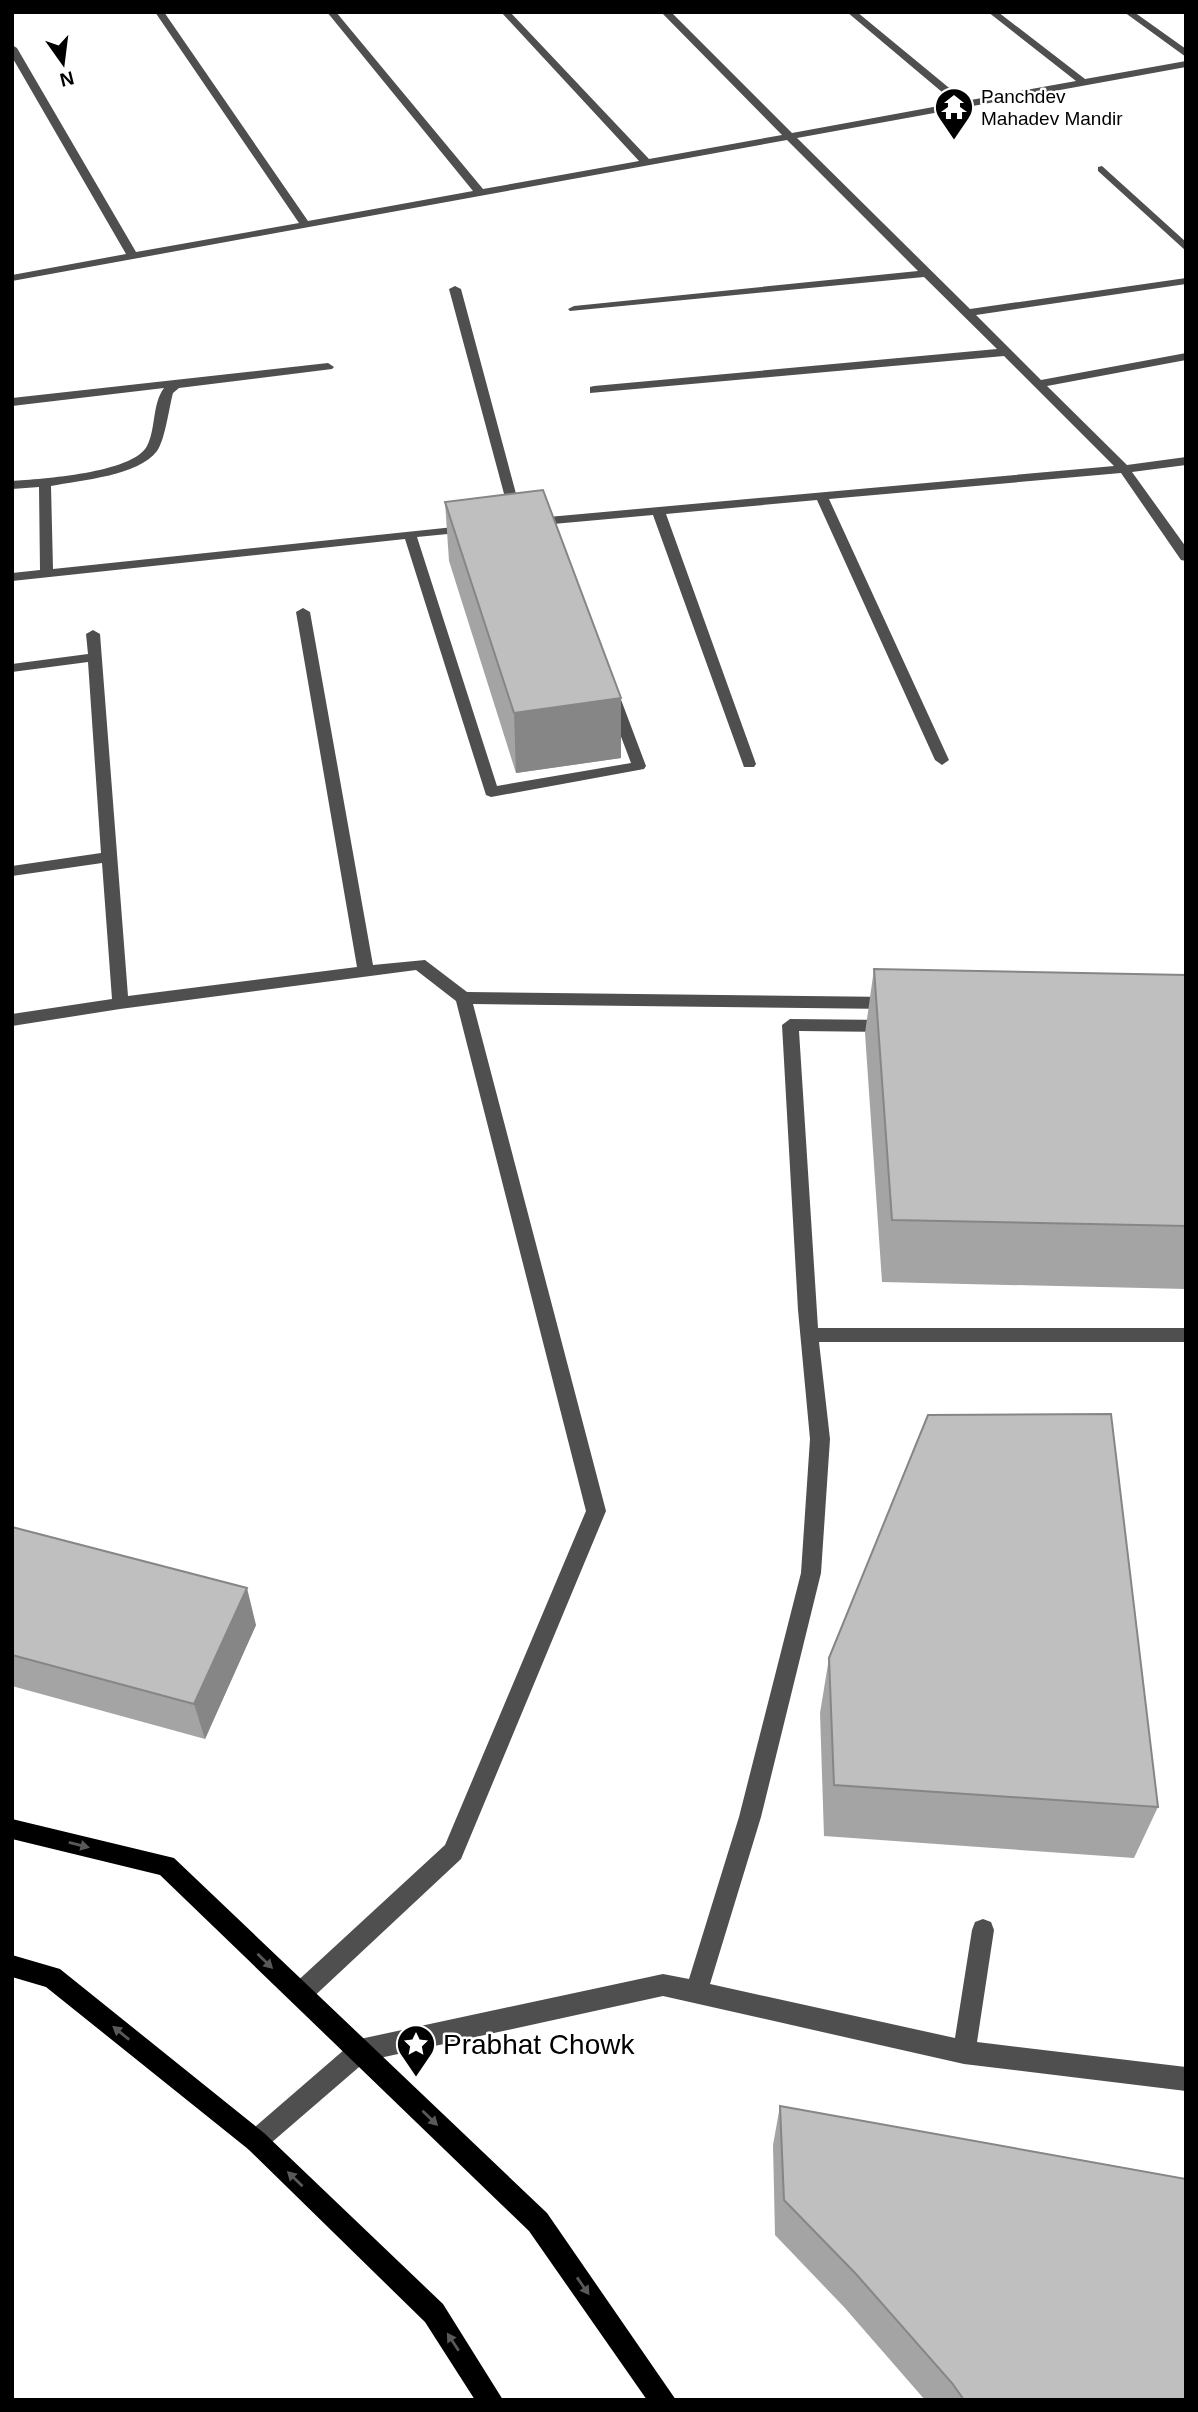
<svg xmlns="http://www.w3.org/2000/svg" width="1198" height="2412" viewBox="0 0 1198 2412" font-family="Arial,sans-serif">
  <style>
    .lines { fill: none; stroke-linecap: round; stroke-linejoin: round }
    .minor { fill: #4f4f4f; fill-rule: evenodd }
    .major { fill: #000; fill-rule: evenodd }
    .wall { fill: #a4a4a4 }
    .shaded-wall { fill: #868686 }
    .building { fill: #bfbfbf; stroke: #868686; stroke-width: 2 }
    .oneway { fill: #595959 }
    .labels { text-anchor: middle; stroke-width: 5; stroke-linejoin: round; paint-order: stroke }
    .far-poi-label { font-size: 19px; fill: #000; stroke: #fff; text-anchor: start }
    .near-poi-label { font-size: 28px; fill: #000; stroke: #fff; text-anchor: start }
  </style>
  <rect width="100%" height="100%" fill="#fff"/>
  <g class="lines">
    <path class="minor" d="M155,12H164L308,221L473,191L327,12H336L483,189L639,161L501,12H510L649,159L782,135L661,12H671L792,133L955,103L847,12H857L965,101L1076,81L988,12H998L1085,79L1186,61V67L797,138L970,309L1186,278V284L976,315L1041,380L1186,353V360L1047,386L1127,465L1186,457V465L1132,472L1186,547V561L1181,560L1121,473L829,499L949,760L942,765L935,760L817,500L666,514L756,764L754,767H744L653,515L531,526L526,525V519L1114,466L1004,356L590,393V387L594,386L997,349L924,277L570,311L568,309L574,306L918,271L787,140L12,281V275L126,254L12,57V45L17,48L136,252L299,223Z
      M1124,12H1134L1186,49V57Z
      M1102,166L1186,242V251L1098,171V167Z
      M455,286L461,289L522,516L521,519H511L510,516L449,289Z
      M328,363L334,367L332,369L179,388L173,393C169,408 165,440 157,451C138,476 81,480 51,486L53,569L473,525V531L468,532L417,537L497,786L631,763L606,697L613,693L620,697L646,766L644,769L491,797L486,795L405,539L12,581V573L40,570L39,487L12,489V481C41,479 133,473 147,446C156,429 152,404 164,388L12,406V398Z
      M303,608L310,612L373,965L425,960L467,992L892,997L900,1003L892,1009L473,1004L606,1511L461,1859L308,2002L300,2005L292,2002L289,1994L292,1986L445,1845L586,1511L456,1001L416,970L120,1009L12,1026V1014L112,999L102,863L12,876V866L101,853L88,662L12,672V664L88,654L86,634L93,630L100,634L128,996L357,967L296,612Z
      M790,1019L888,1020L896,1026L888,1032L799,1031L818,1328H1186V1342H819L830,1439L821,1573L761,1817L710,1984L955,2038L972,1930L975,1922L983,1919L991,1922L994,1930L977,2042L1186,2067V2091L964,2064L663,1996L366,2061L264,2149L256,2153L248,2149L244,2141L248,2133L352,2043L360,2039L663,1974L689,1979L739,1817L801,1573L810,1439L798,1310L782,1025Z"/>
    <path class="major" d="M12,1819L174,1858L547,2213L676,2400H647L529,2231L160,1875L12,1839Z
      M12,1955L60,1969L264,2133L443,2304L503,2400H475L425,2322L248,2149L46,1987L12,1977Z"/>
  </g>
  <path class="wall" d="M445,502L621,698V758L516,773L449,561Z
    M874,969L1186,975V1289L882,1282L865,1033Z
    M12,1527L256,1625L205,1739L12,1686Z
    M829,1658L1158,1807L1134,1858L824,1836L820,1713Z
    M780,2106L1186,2400H925L844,2307L775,2235L773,2145Z"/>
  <path class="shaded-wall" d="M621,698V758L516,773L514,713Z
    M247,1588L256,1625L205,1739L194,1704Z"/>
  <path class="building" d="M543,490L621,698L514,713L445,502Z
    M874,969L1186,975V1226L892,1220Z
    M1111,1414L1158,1807L834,1785L829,1658L928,1415Z
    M12,1527L247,1588L194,1704L12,1655Z
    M780,2106L1186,2179V2400H964L952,2383L856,2274L784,2200Z"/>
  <defs><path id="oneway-solid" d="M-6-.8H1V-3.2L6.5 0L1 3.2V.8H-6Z" transform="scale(1.75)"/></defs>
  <g class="oneway">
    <use href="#oneway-solid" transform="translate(79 1845) rotate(14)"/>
    <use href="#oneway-solid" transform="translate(265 1961) rotate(44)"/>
    <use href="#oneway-solid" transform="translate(121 2033) rotate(-141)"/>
    <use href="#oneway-solid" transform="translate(430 2118) rotate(44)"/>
    <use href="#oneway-solid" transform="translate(295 2179) rotate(-136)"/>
    <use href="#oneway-solid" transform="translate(583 2286) rotate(55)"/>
    <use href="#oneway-solid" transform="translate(453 2342) rotate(-123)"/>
  </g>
  <defs>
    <g id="temple-pin" transform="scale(2.0125)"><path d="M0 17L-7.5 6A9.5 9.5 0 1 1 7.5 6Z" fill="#000" stroke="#fff"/><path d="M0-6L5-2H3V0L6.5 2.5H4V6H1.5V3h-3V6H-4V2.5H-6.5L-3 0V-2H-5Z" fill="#fff"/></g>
    <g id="sight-pin" transform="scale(2.0125)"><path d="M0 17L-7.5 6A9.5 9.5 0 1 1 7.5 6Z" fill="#000" stroke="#fff"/><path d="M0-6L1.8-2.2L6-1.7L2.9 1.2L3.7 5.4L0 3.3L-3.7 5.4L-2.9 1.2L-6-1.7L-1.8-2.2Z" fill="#fff"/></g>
  </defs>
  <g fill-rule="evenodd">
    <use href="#temple-pin" x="954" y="107"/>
    <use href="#sight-pin" x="416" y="2044"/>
  </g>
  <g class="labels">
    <g class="far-poi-label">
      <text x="981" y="103">Panchdev<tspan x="981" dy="22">Mahadev Mandir</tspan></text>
    </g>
    <g class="near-poi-label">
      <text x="443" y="2054">Prabhat Chowk</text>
    </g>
  </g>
  <rect width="1198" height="2412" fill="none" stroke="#000000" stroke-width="28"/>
  <g transform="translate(63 63) rotate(166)" stroke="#ffffff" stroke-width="5" paint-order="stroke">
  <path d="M0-5L12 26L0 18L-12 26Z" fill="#000000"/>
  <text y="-10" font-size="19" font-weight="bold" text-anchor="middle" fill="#000000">N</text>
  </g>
</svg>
